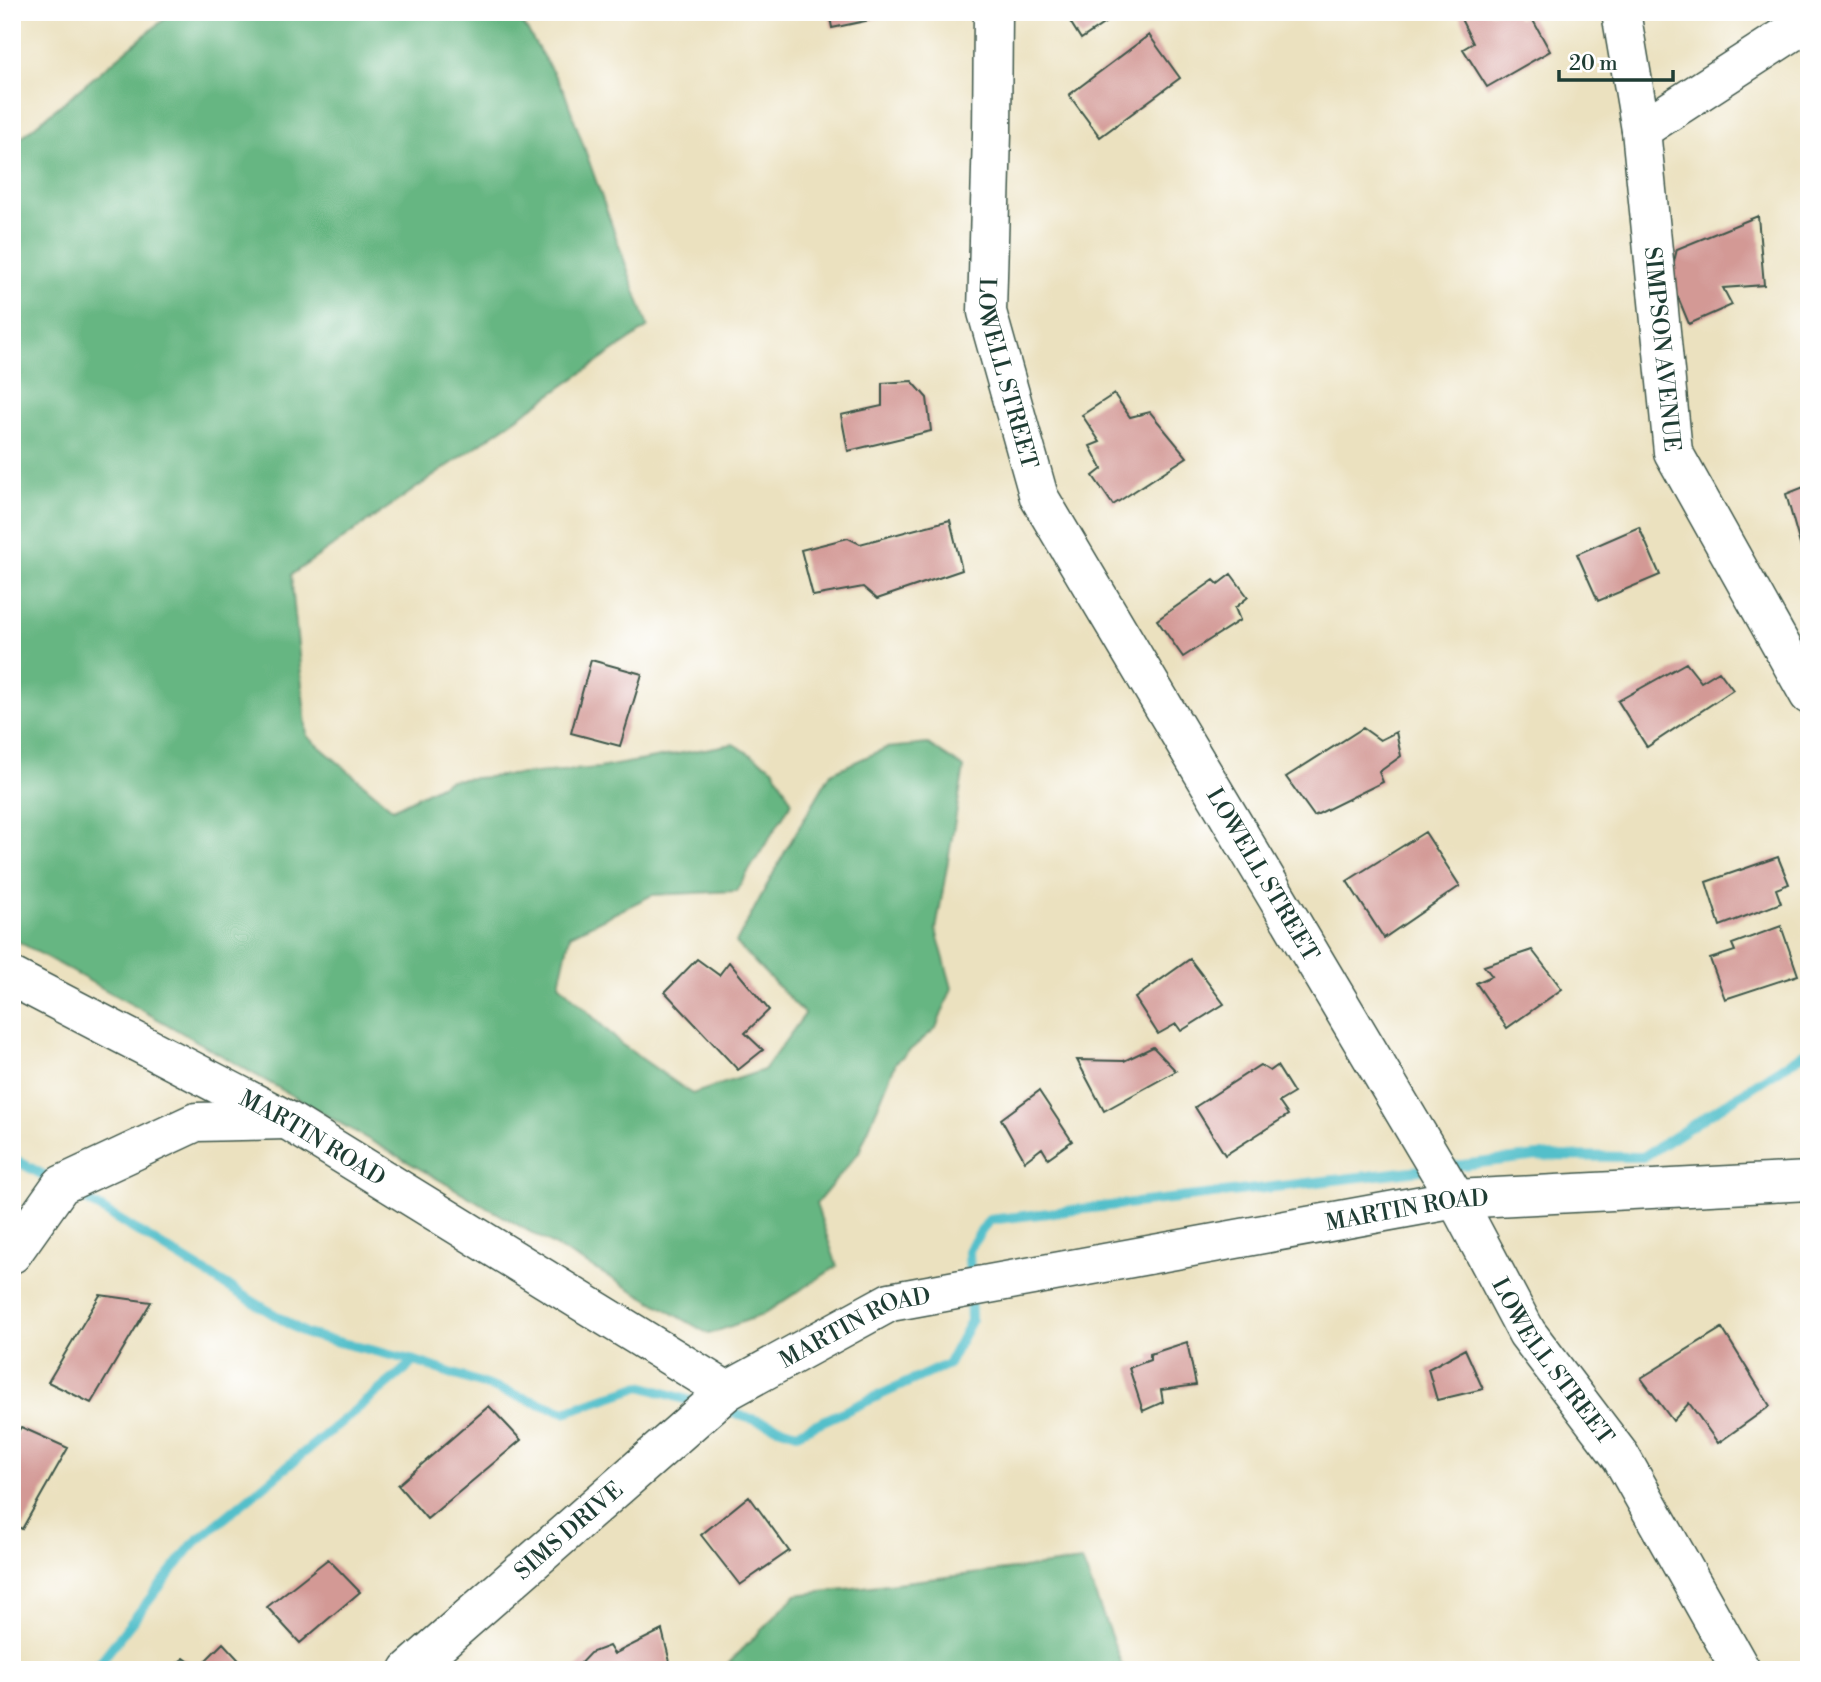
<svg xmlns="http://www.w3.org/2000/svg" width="1821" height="1682" viewBox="0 0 1821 1682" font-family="'Libre Bodoni',serif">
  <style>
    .forest { fill: #66b682; stroke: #427a5b; stroke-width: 2 }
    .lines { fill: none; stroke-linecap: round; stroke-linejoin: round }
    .stream { stroke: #52bfca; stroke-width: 10 }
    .building { fill: #d39995 }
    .minor-casing { stroke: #3e5649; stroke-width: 41 }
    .minor { stroke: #fff; stroke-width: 38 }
    .labels { text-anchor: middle; stroke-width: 6; stroke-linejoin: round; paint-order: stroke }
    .street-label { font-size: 23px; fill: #1f3d34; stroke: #fff }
  </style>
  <rect width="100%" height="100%" fill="#fff"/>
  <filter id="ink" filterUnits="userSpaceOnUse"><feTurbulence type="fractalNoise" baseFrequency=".0143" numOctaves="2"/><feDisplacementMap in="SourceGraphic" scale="14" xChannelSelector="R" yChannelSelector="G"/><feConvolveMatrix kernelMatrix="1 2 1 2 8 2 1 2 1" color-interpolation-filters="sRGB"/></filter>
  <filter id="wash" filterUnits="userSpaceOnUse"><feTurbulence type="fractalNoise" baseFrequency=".00686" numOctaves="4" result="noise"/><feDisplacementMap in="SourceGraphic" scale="28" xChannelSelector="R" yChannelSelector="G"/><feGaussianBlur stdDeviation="1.57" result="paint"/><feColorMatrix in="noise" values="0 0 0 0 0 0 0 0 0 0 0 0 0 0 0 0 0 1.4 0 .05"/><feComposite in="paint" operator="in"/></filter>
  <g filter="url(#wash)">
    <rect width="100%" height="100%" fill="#ebe1bf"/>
    <path class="forest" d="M173,12H516L564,91L648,327L291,575L307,736L393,809L450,780L599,768L733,744L773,768L792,802L736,891L652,895L570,935L559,984L621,1044L692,1094L764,1070L805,1014L736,943L787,848L831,773L886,748L928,744L964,768L936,930L952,988L936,1028L896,1062L859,1152L816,1204L837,1266L762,1315L709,1334L163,1022L12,938V145Z
      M1082,1561L1124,1670H722L796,1595Z"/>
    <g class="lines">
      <path class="stream" d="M12,1158L56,1182
        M1445,1167L1538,1156L1643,1157L1809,1050
        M70,1190L306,1334L415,1361L565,1412L641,1386L701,1404
        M720,1409L797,1433L948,1364L971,1321L969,1249L989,1220L1429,1169
        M94,1670L193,1544L415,1361"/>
    </g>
    <g id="blocks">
      <path class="building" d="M829,12H899V14L832,28Z
        M1064,12H1121L1081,39Z
        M1460,12H1514L1518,19L1529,13L1550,51L1487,87L1463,49L1473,43L1458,13Z
        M1149,35L1180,78L1100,137L1069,95Z
        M1758,216L1764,285L1723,288L1732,305L1689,324L1670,278L1677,249Z
        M912,381L927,398L931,431L848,451L841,415L882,406V383Z
        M1114,394L1130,417L1150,412L1187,457L1113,505L1093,476L1102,469L1090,446L1100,442L1082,415Z
        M1809,485V546L1801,548L1786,494Z
        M950,520L962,570L877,599L863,587L813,596L801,550L848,538L860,544Z
        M1639,527L1660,575L1598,601L1577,554Z
        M1231,574L1248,597L1235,608L1240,620L1183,657L1157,620L1214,580L1218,584Z
        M591,660L642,674L620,746L571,733Z
        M1686,663L1701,682L1719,671L1733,690L1647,747L1618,701Z
        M1363,728L1380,740L1396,732L1401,756L1379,772L1383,782L1314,816L1286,777Z
        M1425,832L1460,886L1384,938L1347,881Z
        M1778,857L1789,884L1776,889L1781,903L1720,926L1706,882Z
        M1781,926L1798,975L1725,999L1710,959L1735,951L1732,944Z
        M1532,950L1562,989L1507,1028L1476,983L1492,976L1484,966Z
        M697,959L719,975L729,962L769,1010L745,1033L763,1050L738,1070L665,992Z
        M1190,959L1224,1004L1181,1031L1176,1024L1158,1034L1135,998Z
        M1153,1047L1176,1071L1104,1111L1077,1060L1124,1061Z
        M1260,1065L1270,1071L1277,1066L1294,1093L1279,1102L1288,1115L1225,1155L1195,1107Z
        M1039,1091L1072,1141L1048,1158L1042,1148L1025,1161L1001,1119Z
        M100,1295L151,1302L91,1403L48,1382Z
        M1722,1328L1770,1406L1718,1443L1689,1403L1673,1421L1641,1378Z
        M1187,1342L1196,1385L1161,1390L1163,1402L1143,1411L1129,1368L1150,1360V1354Z
        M1465,1349L1483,1389L1437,1400L1428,1369Z
        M489,1406L521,1440L427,1519L398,1485Z
        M21,1427L68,1448L22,1529L12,1523V1441Z
        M749,1496L789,1551L740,1585L701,1535Z
        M328,1559L360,1592L300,1643L267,1607Z
        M662,1630L672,1670H574L590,1653L609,1646L614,1654Z
        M223,1643L248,1670H168L184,1658L198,1668Z"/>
    </g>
  </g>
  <g filter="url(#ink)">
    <use href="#blocks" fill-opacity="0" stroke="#3e5649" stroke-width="2"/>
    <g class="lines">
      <g class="minor-casing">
        <g id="minor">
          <path id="s1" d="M993,12L992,133L987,312L1039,497L1456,1199L1527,1333L1621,1457L1741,1670"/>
          <path id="s2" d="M1621,12L1641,130L1673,452L1809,695"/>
          <path d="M1641,130L1809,21"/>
          <path id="s3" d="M12,977L287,1120L727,1391"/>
          <path d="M12,1254L61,1185L196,1122L285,1120"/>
          <path id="s4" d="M409,1670L727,1391L890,1302L1456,1199L1809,1181"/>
        </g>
      </g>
      <use href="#minor" class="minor"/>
    </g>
  </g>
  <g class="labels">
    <g class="street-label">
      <text dy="8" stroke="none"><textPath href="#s2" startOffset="340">SIMPSON AVENUE</textPath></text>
      <text dy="8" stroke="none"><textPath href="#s1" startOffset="364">LOWELL STREET</textPath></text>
      <text dy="8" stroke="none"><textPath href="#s1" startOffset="931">LOWELL STREET</textPath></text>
      <text dy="8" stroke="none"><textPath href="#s3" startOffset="341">MARTIN ROAD</textPath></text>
      <text dy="8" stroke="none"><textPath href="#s4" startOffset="1134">MARTIN ROAD</textPath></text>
      <text dy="8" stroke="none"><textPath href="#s4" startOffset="567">MARTIN ROAD</textPath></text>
      <text dy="8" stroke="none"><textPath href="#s1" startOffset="1498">LOWELL STREET</textPath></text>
      <text dy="8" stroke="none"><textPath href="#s4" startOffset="212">SIMS DRIVE</textPath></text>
    </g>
  </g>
  <rect width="1821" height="1682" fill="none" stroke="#fff" stroke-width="42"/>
  <path d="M1559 70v10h114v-10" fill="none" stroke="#1f3d34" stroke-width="3.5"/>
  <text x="1569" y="70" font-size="21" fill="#1f3d34" stroke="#ffffff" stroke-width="5" paint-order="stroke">20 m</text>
</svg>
